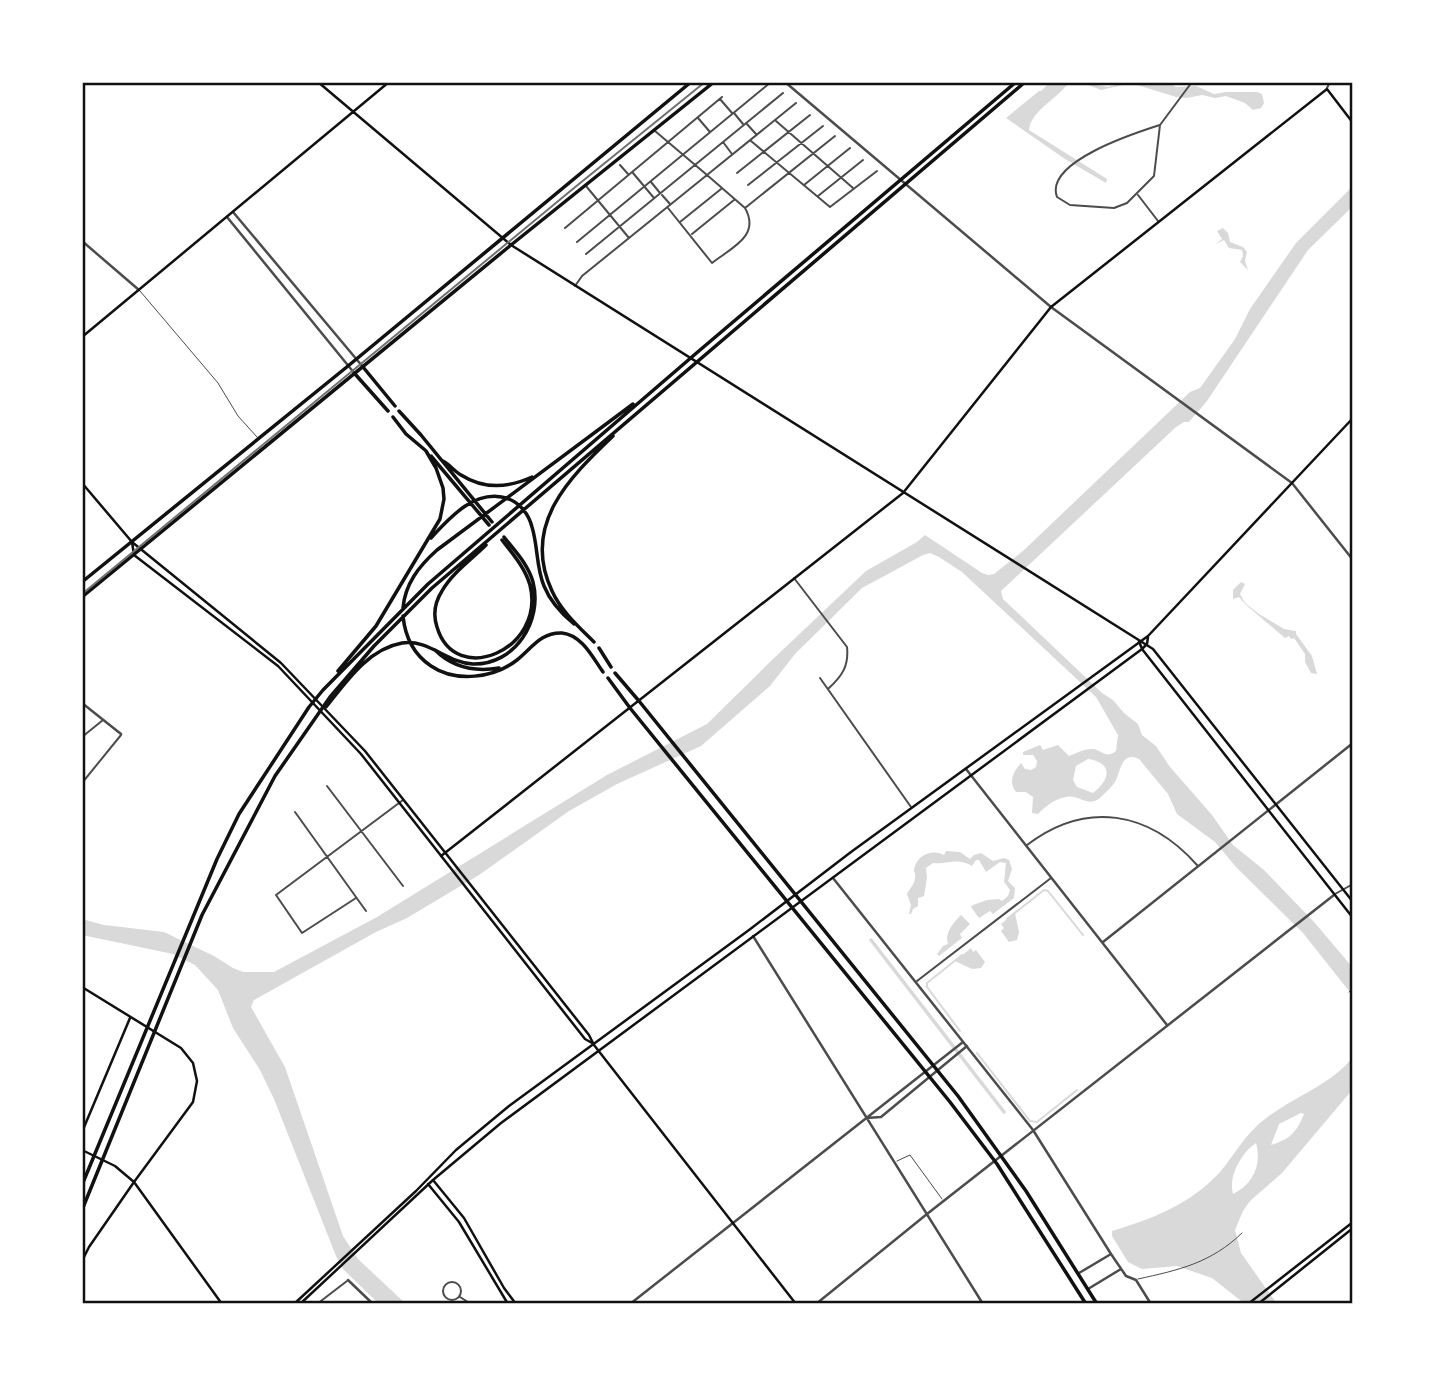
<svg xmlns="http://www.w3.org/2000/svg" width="1435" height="1386" viewBox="0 0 1435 1386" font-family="'Roboto Condensed',sans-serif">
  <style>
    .water { fill: #d9d9d9; fill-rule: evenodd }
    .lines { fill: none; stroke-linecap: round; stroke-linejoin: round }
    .stream { stroke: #d9d9d9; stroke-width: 2 }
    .canal { stroke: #d9d9d9; stroke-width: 3.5 }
    .service { stroke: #4c4c4c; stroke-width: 1 }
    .minor { stroke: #4c4c4c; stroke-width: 2 }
    .tertiary { stroke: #4c4c4c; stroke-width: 2.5 }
    .secondary { stroke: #111; stroke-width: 2.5 }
    .primary { stroke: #111; stroke-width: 3.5 }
    .motorway { stroke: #111; stroke-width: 3.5 }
    .tram { stroke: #707070; stroke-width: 2 }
    .neatline { fill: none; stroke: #111; stroke-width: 2.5 }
  </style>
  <rect width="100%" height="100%" fill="#fff"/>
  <path class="water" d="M1050,82H1069C1059,98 1031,110 1029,130L1107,179L1106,183L1065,159L1006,118L1039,91H1041Z
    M1081,82L1108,87L1127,82H1167L1176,87L1196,86L1214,94L1226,92H1257L1262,94L1264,103L1261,108L1253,110L1245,103L1226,96L1215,98L1202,95L1187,98L1176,97L1131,83L1101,90Z
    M1353,186V206L1308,250L1207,401L1189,422H1184L1176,427L1001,591L1003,599L1102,693L1113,700L1124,713L1138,724L1142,735L1156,746L1170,767L1212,815L1233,845L1264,870L1315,923L1353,968V996L1303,933L1236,867L1215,842L1177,814L1168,794L1139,759C1122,751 1121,769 1116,780C1113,786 1106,792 1101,797C1088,809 1079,794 1066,797C1054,799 1046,806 1038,814L1032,813L1033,797L1026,792H1016C1008,782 1013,772 1021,763L1025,769L1031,770L1036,767L1037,761L1033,755H1023V752L1040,745L1043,750L1058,745L1069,756C1074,754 1086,748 1093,749C1104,751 1105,759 1116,751L1118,735L1096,697L962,572L939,557L930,553L923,555L862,588L795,654L770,686L701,746L617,784L569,811L479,875L407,918L376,932L254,1000L251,1007L285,1067L343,1236L358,1259L406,1304H379L343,1269L336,1256L274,1099L260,1070L233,1028L218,990L195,965L173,954L82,935V919L104,925L164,932L214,956L233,968L243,972H274L377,917L607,775L707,724L771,661L866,571L917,542L925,535L982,573L988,575L994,574L1023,551L1190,392L1200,388L1235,339L1250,309L1296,243ZM1088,759C1114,763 1110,780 1093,793L1077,787L1073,780L1076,766Z
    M1223,228L1228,233L1230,242L1243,247L1247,252L1245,261L1248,270L1240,262L1243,256L1242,250L1229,248L1224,240L1216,244L1222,239L1217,231Z
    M1241,582L1245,584L1240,594L1245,603L1259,614L1284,629L1296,631V634L1312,656L1317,674L1311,673L1305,662V654L1294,638L1291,639L1289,636L1285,638L1245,604L1239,597L1233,599V590Z
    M946,851L960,852L970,859L974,855L981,853L993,861L1004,858L1009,860L1012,869L1008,881L1015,888L1014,898L993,914L990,911L979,918L971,907L973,905L987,900L999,899L1002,901L1008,896L1010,890L1004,882L1006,863L1000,862L986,872L979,860H976L972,866C957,857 947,865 933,863L926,868L927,878L924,896L918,898V906L913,909L911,914H909L911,905L907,894C909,889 915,884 915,878C916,868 912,876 915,866C919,854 933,849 944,855Z
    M1015,913L1019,932L1017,940L1009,942L1001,931L1004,928L1001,924Z
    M961,915L970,924L960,934L962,938L939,956L937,954L943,946L948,944C944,933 954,922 961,915Z
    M971,948L973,952L976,950L985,962L981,968L972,969L955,961Z
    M1353,1057V1089L1282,1173L1250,1201L1243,1211L1235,1230L1241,1253L1277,1304H1245L1212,1278L1177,1266L1142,1269L1128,1262L1112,1236V1231C1152,1219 1191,1204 1220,1172C1236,1153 1245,1134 1265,1119C1293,1097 1331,1085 1353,1057ZM1301,1113L1304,1114C1297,1132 1289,1140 1271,1145L1279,1124ZM1256,1143C1262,1165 1253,1184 1233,1194C1228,1177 1241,1153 1256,1143Z"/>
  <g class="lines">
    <path class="stream" d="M1007,919L1044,890L1048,891L1083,935
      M960,1031L927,987V983L962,955
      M977,1053L1030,1121L1037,1122L1077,1090"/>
    <path class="canal" d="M871,940L1004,1112"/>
    <path class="service" d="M140,291L218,383L238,416L257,437
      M1349,992L1353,989
      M897,1161L910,1155L942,1199
      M1138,1279C1179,1270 1211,1263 1242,1233"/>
    <path class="minor" d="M1327,88L1330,82
      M720,99L732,113
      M734,113L743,124
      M698,118L710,132
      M776,121L853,188
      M746,123L756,134
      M1160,125C1135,133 1044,162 1057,197L1070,205L1114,208L1127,203L1154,176L1160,125L1192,82
      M655,131L707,175L796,103
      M751,141L830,207L877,171
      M723,142L732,154
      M620,165L628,174
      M633,173L654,198
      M737,173L810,115
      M651,182L660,193
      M748,185L823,126
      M804,185L850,148
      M586,186L629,238
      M662,195L670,204
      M1138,195L1158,221
      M818,196L863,160
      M668,208L712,263C731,248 761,236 745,208
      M680,222L721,189
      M565,228L722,97
      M692,234L734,200
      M577,242L771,82
      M586,254L783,93
      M575,286L582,276L707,175L745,208L835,136
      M794,578L847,647C849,666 842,676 829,688
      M820,678L911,807
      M82,737L103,720
      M82,783L121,735
      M327,786L403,886
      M295,812L366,911
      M1027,845C1086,800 1149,811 1197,865
      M1335,894L1353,884
      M356,898L302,933L276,895L403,800
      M917,981L1051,878
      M443 1291a9 9 0 1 1 18 0a9 9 0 1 1-18 0Z
      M460,1297L471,1304
      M317,1304L347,1281"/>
    <path class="tertiary" d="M785,82L1051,307L1292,483L1353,560
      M233,212L363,367
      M227,217L355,374
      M82,241L139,290
      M82,703L121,734
      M966,769L1167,1025
      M833,878L1033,1130L1111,1254L1126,1276L1136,1280L1151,1304
      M753,936L983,1304
      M1103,942L1353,743
      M866,1118L881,1117L967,1046
      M1079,1273L1111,1254
      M348,1280L373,1304
      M1088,1289L1121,1269
      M630,1304L963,1042
      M816,1304L927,1214L1334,895"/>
    <path class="secondary" d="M318,82L511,245L1153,649L1353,902
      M82,337L389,82
      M82,483L132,542L281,663L365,751L589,1035L594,1045L796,1304
      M132,542L134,555L278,666L361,754L585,1039L592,1043
      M1139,641L1142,649L1353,918
      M441,856L903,493L1051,307L1327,89L1353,123
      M82,987L181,1048L193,1063L197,1081L193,1102L134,1182L89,1247L82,1261
      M82,1132L130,1018
      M82,1150L115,1166L134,1182L222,1304
      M433,1180L464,1218L504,1288L516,1304
      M428,1184L459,1222L508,1304
      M294,1304L416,1191L456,1150L509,1106L749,930L851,852L1148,636L1353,418
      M300,1304L433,1180L501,1123L1142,649L1147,644L1148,637
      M1248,1304L1353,1222
      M1258,1304L1353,1228"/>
    <path class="primary" d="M82,582L348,366L691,82
      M82,597L511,245L714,82
      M639,701L958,1096L1026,1191L1097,1304
      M630,708L950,1102L997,1164L1086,1304"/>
    <path class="motorway" d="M363,367L395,406
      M355,374L388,411
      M399,411L421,435L492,522
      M393,417L406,434L425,450
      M431,456L489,525
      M443,461C450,465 454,471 461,475C483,489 508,488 532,477
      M431,538C450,517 477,487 509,499C521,504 529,515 532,527C538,546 536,567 544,586C550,601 562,614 574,624
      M486,545C472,559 452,573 442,591C435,602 433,615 437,627C455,688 546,650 530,585C525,568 513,554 502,540
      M403,608C405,584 419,566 437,550L633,404
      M403,616C405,636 413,654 431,666C456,683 494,678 517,660C531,649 541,632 562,633C582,635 593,658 603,672
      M594,642C579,627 561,611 552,591C521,525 569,478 613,436
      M599,648L611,667
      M435,650C452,667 475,672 499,668
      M338,671L376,626L440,519L444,499L443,488L436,468L426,451
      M615,673L639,701
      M608,678L630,708
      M326,707C346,682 368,649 402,643C429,639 447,663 473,664C515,665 543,621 533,582C528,564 515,551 504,537
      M82,1185L217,859L239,814L309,707L323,690L428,584L700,350L1016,82
      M82,1210L202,915L275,776L330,697L374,646L432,588L1025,82"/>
    <path class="tram" d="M82,594L574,188L705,82"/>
  </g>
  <rect width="1435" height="1386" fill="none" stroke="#ffffff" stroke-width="168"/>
  <rect x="84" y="84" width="1267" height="1218" class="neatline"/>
</svg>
